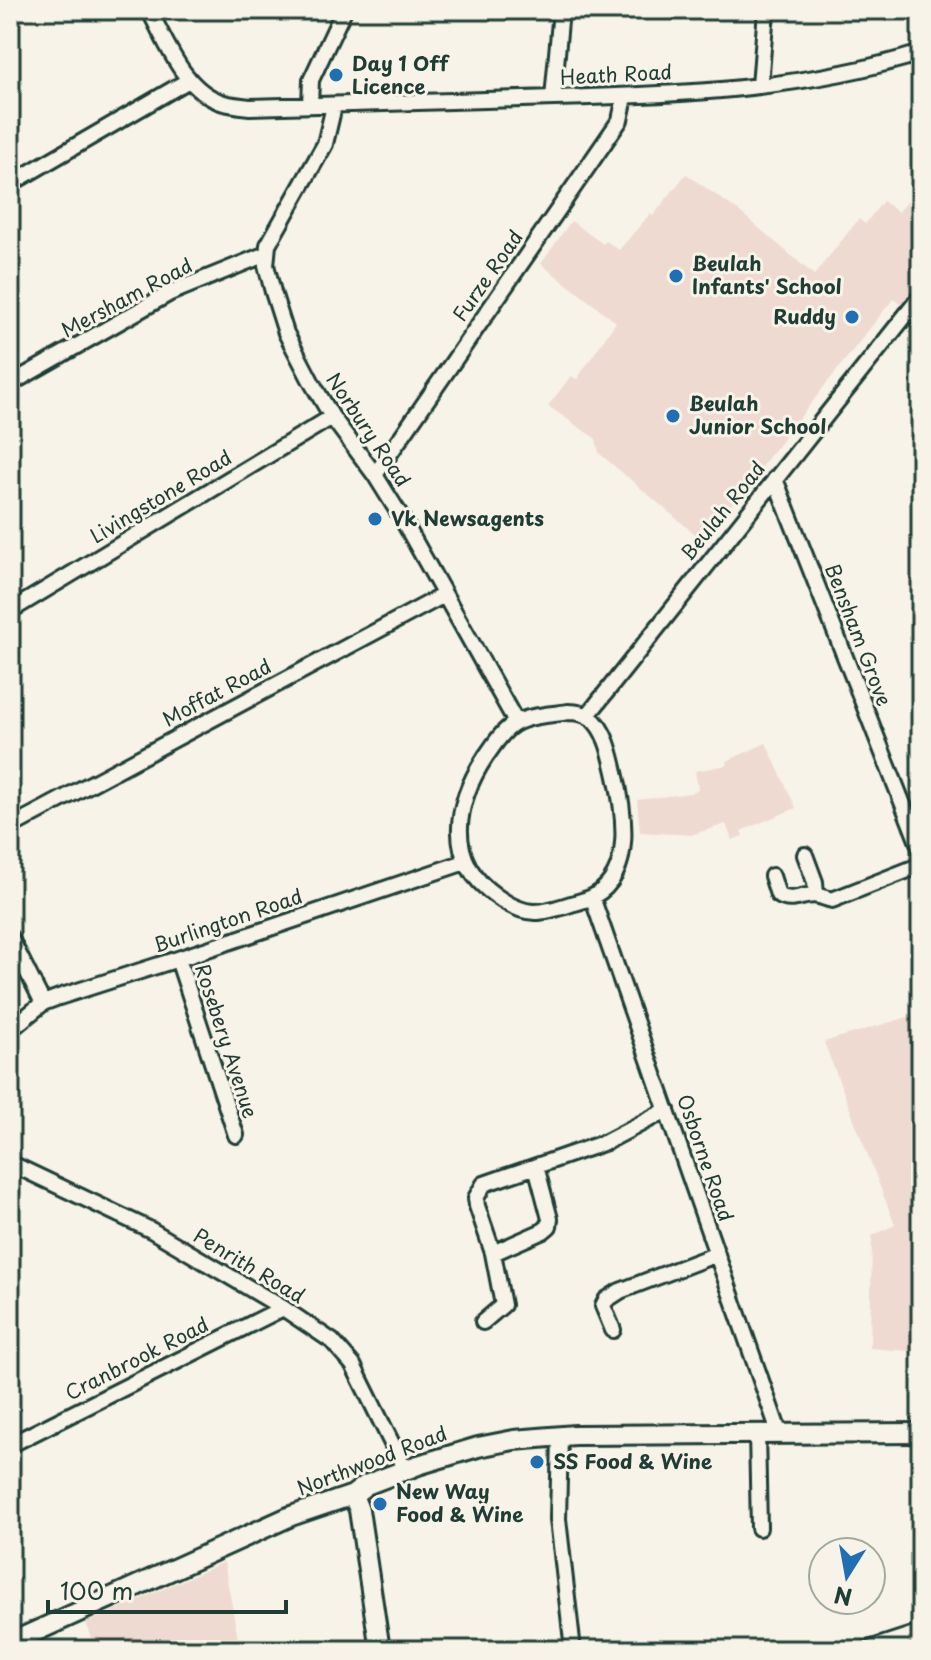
<svg xmlns="http://www.w3.org/2000/svg" width="931" height="1660" viewBox="0 0 931 1660" font-family="'Playpen Sans',sans-serif">
  <style>
    .built { fill: #eedad1 }
    .lines { fill: none; stroke-linecap: round; stroke-linejoin: round }
    .minor-casing { stroke: #1f3d34; stroke-width: 20 }
    .tertiary-casing { stroke: #1f3d34; stroke-width: 24 }
    .minor { stroke: #f7f3e8; stroke-width: 14 }
    .tertiary { stroke: #f7f3e8; stroke-width: 18 }
    .poi-dot { fill: #1f6fb2; stroke: #f7f3e8; stroke-width: 3 }
    .labels { text-anchor: middle; stroke-width: 6; stroke-linejoin: round; paint-order: stroke }
    .poi-label { font-size: 20px; font-weight: bold; fill: #1f3d34; stroke: #f7f3e8; text-anchor: start }
    .street-label { font-size: 20px; fill: #1f3d34; stroke: #f7f3e8 }
  </style>
  <rect width="100%" height="100%" fill="#f7f3e8"/>
  <filter id="ink" filterUnits="userSpaceOnUse"><feTurbulence type="fractalNoise" baseFrequency=".0125" numOctaves="2"/><feDisplacementMap in="SourceGraphic" scale="16" xChannelSelector="R" yChannelSelector="G"/><feConvolveMatrix kernelMatrix="1 2 1 2 8 2 1 2 1" color-interpolation-filters="sRGB"/></filter>
  <g filter="url(#ink)">
    <path class="built" d="M686,174L740,212L814,275L859,219L865,224L883,201L898,212L921,187V319L893,299L703,541L599,453L596,439L548,406L571,376L577,379L616,322L541,264L571,221L603,244L606,241L619,250L650,214L653,216Z
      M766,743L796,808L741,831L743,836L732,840L726,824L691,835L640,832L637,800L691,793L698,789L695,771L728,765L727,761Z
      M921,1013V1352L870,1348L872,1236L895,1225L824,1042Z
      M224,1562L240,1650H97L86,1623Z"/>
    <g class="lines">
      <g class="minor-casing">
        <path id="minor" d="M149,10C167,43 184,92 224,103C232,105 241,106 250,107C351,104 452,101 554,98C677,95 802,90 921,53
          M760,86L766,10
          M553,98L561,10
          M310,105L311,80L344,10
          M334,106L325,144L268,245L266,265L273,292L286,333L312,383L332,417L375,475L400,515L516,722
          M10,184L189,80
          M10,384L170,293L266,254
          M375,475L620,120L625,97
          M775,479L921,850
          M10,611L332,417
          M568,712C576,712 584,713 591,718C606,730 611,755 615,772C624,810 635,873 594,896C587,900 578,902 571,904C559,908 547,912 535,912C521,912 507,904 496,896C444,860 455,803 486,756C494,745 502,731 514,724C529,715 551,715 568,712Z
          M588,715L921,296
          M10,827L444,595
          M805,855L815,882L816,895
          M772,876L778,895C793,905 804,892 819,896C823,897 827,899 832,900L921,865
          M592,897L764,1389L777,1426V1433
          M10,937L43,1003
          M178,959L236,1135
          M10,1030L43,1003L59,997L178,959L465,862
          M10,1163L151,1230L283,1308L332,1341L353,1365L405,1470
          M493,1253L543,1231L549,1226L550,1219L536,1166
          M483,1322L503,1305L493,1253L477,1206L476,1198L484,1184L606,1142L667,1110
          M613,1330L603,1306L606,1300L620,1291L717,1254
          M757,1433L759,1528
          M560,1437L558,1519L573,1650
          M10,1445L283,1308
          M866,1650L921,1632"/>
      </g>
      <g class="tertiary-casing">
        <path id="tertiary" d="M353,1495L359,1510L380,1650
          M10,1643L291,1516L353,1495L366,1485L418,1465L478,1447L514,1440L575,1435L921,1433"/>
      </g>
      <use href="#minor" class="minor"/>
      <use href="#tertiary" class="tertiary"/>
    </g>
  </g>
  <g class="poi-dot">
    <circle cx="336" cy="75" r="8"/>
    <circle cx="676" cy="276" r="8"/>
    <circle cx="852" cy="317" r="8"/>
    <circle cx="673" cy="416" r="8"/>
    <circle cx="375" cy="519" r="8"/>
    <circle cx="537" cy="1462" r="8"/>
    <circle cx="380" cy="1504" r="8"/>
  </g>
  <g class="labels">
    <g class="poi-label">
      <text x="352" y="71">Day 1 Off<tspan x="352" dy="23">Licence</tspan></text>
      <text x="692" y="271">Beulah<tspan x="692" dy="23">Infants' School</tspan></text>
      <text x="836" y="324" text-anchor="end">Ruddy</text>
      <text x="689" y="411">Beulah<tspan x="689" dy="23">Junior School</tspan></text>
      <text x="391" y="526">Vk Newsagents</text>
      <text x="553" y="1469">SS Food &amp; Wine</text>
      <text x="396" y="1499">New Way<tspan x="396" dy="23">Food &amp; Wine</tspan></text>
    </g>
    <g class="street-label">
      <text transform="translate(616 75) rotate(-3)" y="7">Heath Road</text>
      <text transform="translate(488 276) rotate(-55)" y="7">Furze Road</text>
      <text transform="translate(127 298) rotate(-28)" y="7">Mersham Road</text>
      <text transform="translate(368 430) rotate(56)" y="7">Norbury Road</text>
      <text transform="translate(161 497) rotate(-31)" y="7">Livingstone Road</text>
      <text transform="translate(723 511) rotate(-51)" y="7">Beulah Road</text>
      <text transform="translate(858 635) rotate(69)" y="7">Bensham Grove</text>
      <text transform="translate(217 693) rotate(-28)" y="7">Moffat Road</text>
      <text transform="translate(228 921) rotate(-19)" y="7">Burlington Road</text>
      <text transform="translate(226 1041) rotate(72)" y="7">Rosebery Avenue</text>
      <text transform="translate(705 1158) rotate(71)" y="7">Osborne Road</text>
      <text transform="translate(249 1266) rotate(31)" y="7">Penrith Road</text>
      <text transform="translate(137 1359) rotate(-27)" y="7">Cranbrook Road</text>
      <text transform="translate(372 1461) rotate(-21)" y="7">Northwood Road</text>
    </g>
  </g>
  <rect width="931" height="1660" fill="none" stroke="#f7f3e8" stroke-width="40"/>
  <rect x="20" y="20" width="891" height="1620" fill="none" stroke="#1f3d34" stroke-width="3" filter="url(#ink)"/>
  <g transform="translate(847 1576) rotate(191)"><circle r="38" fill="#f7f3e8" stroke="#a1aaa0" stroke-width="2"/>
  <path d="M0-6L14 30L0 20L-14 30Z" fill="#1f6fb2"/>
  <text y="-12" font-size="22" font-weight="bold" text-anchor="middle" fill="#1f3d34">N</text>
  </g>
  <path d="M48 1600v12h238v-12" fill="none" stroke="#1f3d34" stroke-width="4"/>
  <text x="60" y="1600" font-size="24" fill="#1f3d34" stroke="#f7f3e8" stroke-width="6" paint-order="stroke">100 m</text>
</svg>
